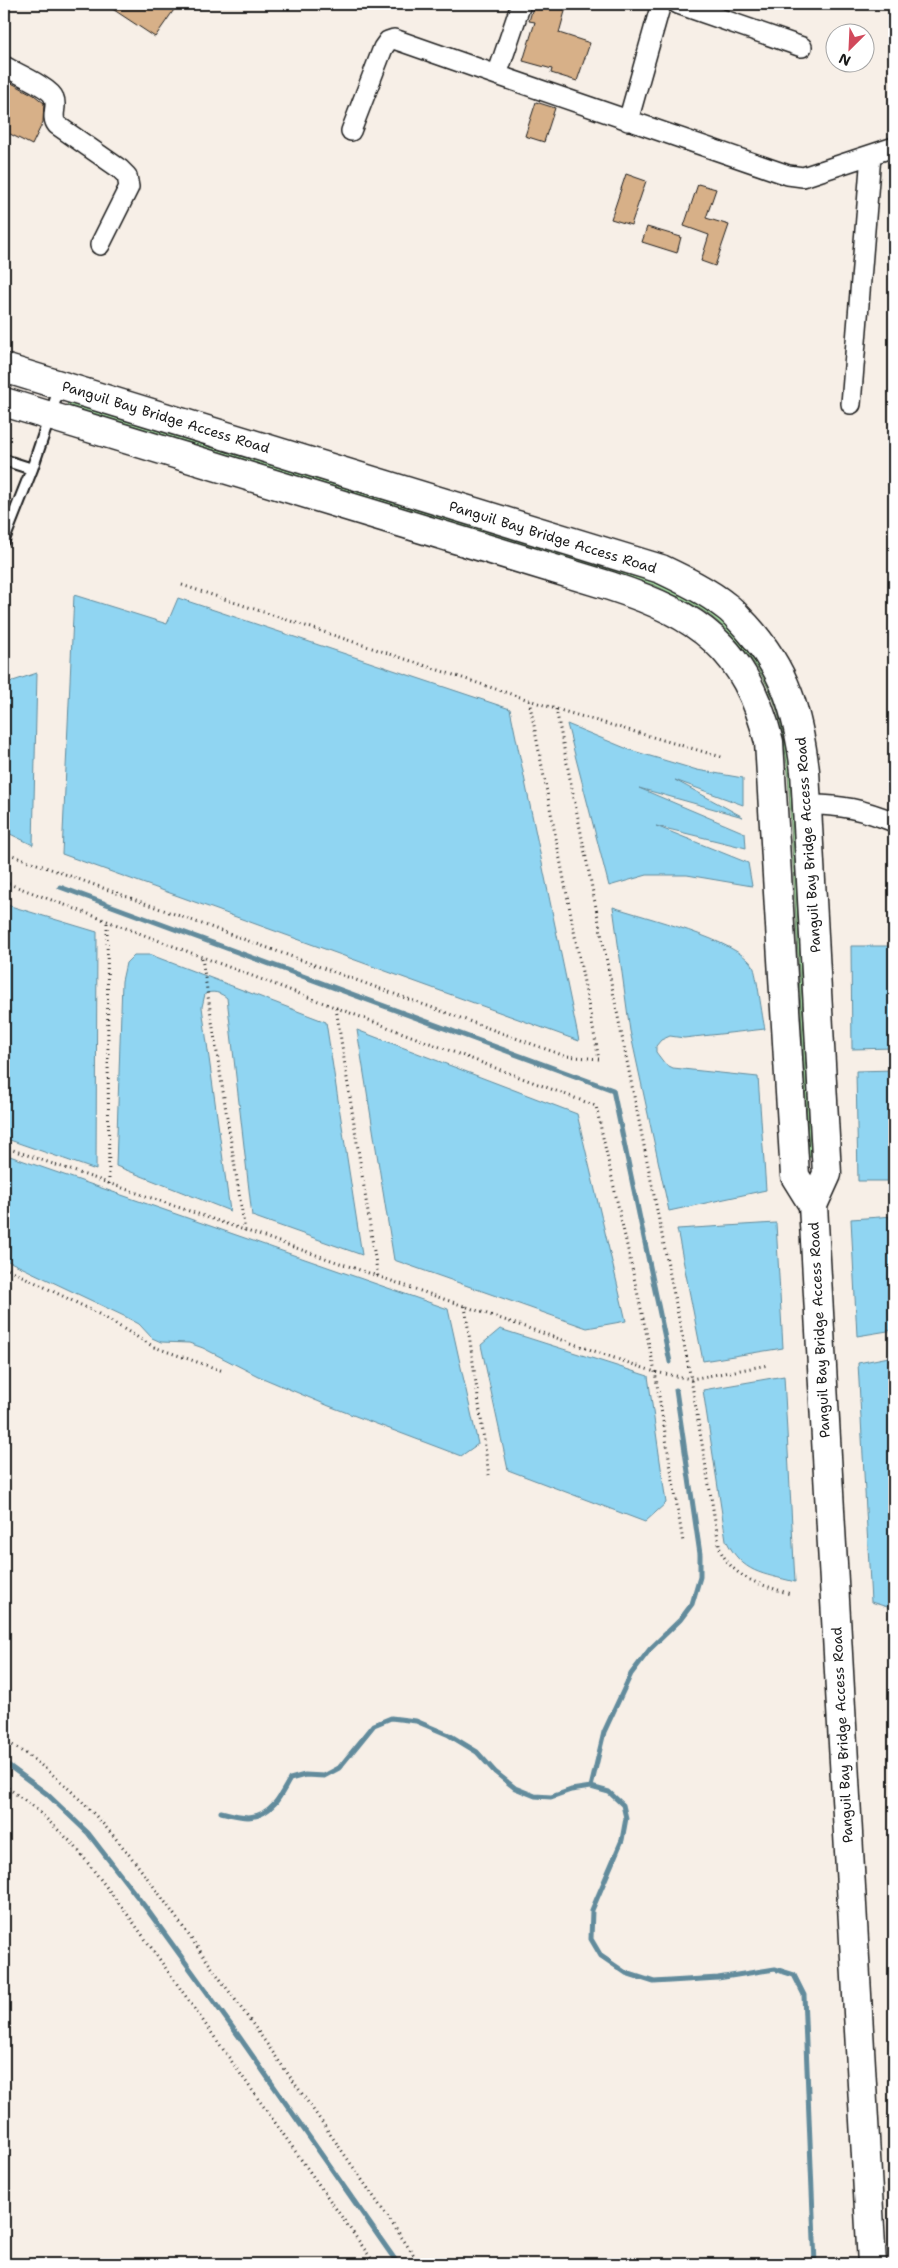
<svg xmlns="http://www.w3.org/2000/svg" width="898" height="2268" viewBox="0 0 898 2268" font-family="'Shantell Sans',sans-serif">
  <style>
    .green { fill: #b2ecb0; stroke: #678466 }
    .water { fill: #90d5f2; stroke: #628b9c }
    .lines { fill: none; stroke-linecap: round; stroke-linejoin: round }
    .stream { stroke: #628b9c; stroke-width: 5 }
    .building { fill: #d7b088; stroke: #1c1c1c }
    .service-casing { stroke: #1c1c1c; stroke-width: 14 }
    .minor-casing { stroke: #1c1c1c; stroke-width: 22 }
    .trunk-casing { stroke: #1c1c1c; stroke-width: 31 }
    .path { stroke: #1c1c1c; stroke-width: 3; stroke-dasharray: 1 4; stroke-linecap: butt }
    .service { stroke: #fff; stroke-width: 10 }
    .minor { stroke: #fff; stroke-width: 19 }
    .trunk { stroke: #fff; stroke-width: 28 }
    .labels { text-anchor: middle; stroke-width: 4; stroke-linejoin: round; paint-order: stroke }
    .street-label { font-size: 14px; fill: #1c1c1c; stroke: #fff }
  </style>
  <rect width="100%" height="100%" fill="#f7efe7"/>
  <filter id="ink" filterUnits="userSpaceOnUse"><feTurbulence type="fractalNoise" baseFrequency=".02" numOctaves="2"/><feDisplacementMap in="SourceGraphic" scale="10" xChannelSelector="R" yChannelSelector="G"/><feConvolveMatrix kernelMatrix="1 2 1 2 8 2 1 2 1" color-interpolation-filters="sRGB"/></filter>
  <g filter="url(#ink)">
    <path class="green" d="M68,403L656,583C677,593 701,603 719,619C742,639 770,678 779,708C785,729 788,750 790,772L811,1157H809L788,772C785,750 783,728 776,707C766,676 743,644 718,622C700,606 676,596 654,585L67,405Z"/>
    <path class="water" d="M74,595L167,624L178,598L510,709L579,1041L62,854Z
      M37,673L33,845L4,831V684Z
      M567,724L630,750L697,770L743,778V805L675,780L743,817L639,788L745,833L746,848L656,826L748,863L752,886L687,875H647L609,886Z
      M7,905L97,932L96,1170L4,1138V941Z
      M613,907C643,917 738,940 753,966C757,974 762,1017 765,1029L684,1038L670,1036L661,1040L656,1046V1052L665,1064L673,1068L758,1077L766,1190L669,1211L630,1031Z
      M851,946H894V1048L852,1049Z
      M134,955H151L326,1022L362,1255L252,1216L227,998C221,993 213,990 205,994L202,1007L230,1211L116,1166L122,981L126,963Z
      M357,1030L577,1114L626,1321L587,1328L394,1260Z
      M894,1070V1181H858L856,1071Z
      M4,1154L448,1309L478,1444L461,1456L329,1406L258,1376L203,1348L189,1343L161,1342L152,1338L139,1324L126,1317L4,1259Z
      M894,1216V1330L857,1336L851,1219Z
      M776,1223L783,1348L703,1361L677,1229Z
      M500,1329L648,1376L666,1503L645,1522L508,1470L481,1345Z
      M894,1356V1609L871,1602L858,1363Z
      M784,1376L795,1582C762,1573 743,1574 726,1540L703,1390Z"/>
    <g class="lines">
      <path class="stream" d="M60,887L613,1090L670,1362
        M4,1762L47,1794L88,1833L146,1908L238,2035L398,2264
        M591,1787L604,1732L631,1674L650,1649L680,1620L692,1604L700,1577V1554L676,1390
        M221,1812C244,1818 258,1822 275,1803C281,1796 285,1787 290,1779L305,1775L324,1776L339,1768L374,1725L391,1718L416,1721L449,1735L477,1752L495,1772L515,1788L535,1796L551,1797L571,1790L591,1787L609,1792L623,1805L626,1818L622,1840L592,1910L591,1939L601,1956L626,1973L654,1982L718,1978L775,1969L794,1975L804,1995L815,2264"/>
    </g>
    <path class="building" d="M105,4H178L155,37Z
      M534,4H567L559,33L590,43L577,81L551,73L552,69L523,61L535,22L529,21Z
      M4,79L34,95L44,103L43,122L32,145L4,131Z
      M536,102L555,108L544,142L525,136Z
      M626,174L646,181L631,225L611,219Z
      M698,184L716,189L706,218L729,225L715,266L701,261L709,235L684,226Z
      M647,227L681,237L677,253L642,242Z"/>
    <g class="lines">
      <g class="service-casing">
        <path id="service" d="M4,460L32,469
          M4,540L32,469L60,386"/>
      </g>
      <g class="minor-casing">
        <path id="minor" d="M521,4L497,75L788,175L803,177L894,147
          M678,4L802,47
          M4,66C14,72 51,88 54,98C58,107 50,116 57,125L120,169L127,176L129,187L100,245
          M628,121L661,4
          M351,131L383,48L388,41L394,39L497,75
          M851,404L871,155
          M807,805C839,804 865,810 894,822"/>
      </g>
      <g class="trunk-casing">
        <path id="trunk" d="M4,368L661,569C684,580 707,591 727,607C734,612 740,620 746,626C786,670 798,713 805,771L827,1174L813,1205L872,2264
          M4,402L610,586C699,615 746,648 769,742L795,1176L813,1205"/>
      </g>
      <path class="path" d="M182,585L556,709L725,758
        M556,709L691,1379L720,1550C736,1581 759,1583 790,1594
        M4,852L565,1056L599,1059L529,700
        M4,882L596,1106L655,1372L683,1542
        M107,923L109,1184
        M202,958L245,1231
        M336,1008L378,1277
        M4,1147L655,1372L691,1379L768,1365
        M4,1267L97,1313L154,1347L223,1371
        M465,1306L489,1475
        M4,1740C97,1795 156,1891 218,1976C287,2071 354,2168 420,2264
        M4,1785L35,1808L74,1845L131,1919L375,2264"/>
      <use href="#service" class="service"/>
      <use href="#minor" class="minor"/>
      <use href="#trunk" class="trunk"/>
    </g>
  </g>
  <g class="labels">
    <g class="street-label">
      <text transform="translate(166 417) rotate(17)" y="5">Panguil Bay Bridge Access Road</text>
      <text transform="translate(553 537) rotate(17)" y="5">Panguil Bay Bridge Access Road</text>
      <text transform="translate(808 845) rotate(-94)" y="5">Panguil Bay Bridge Access Road</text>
      <text transform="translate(819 1330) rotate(-93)" y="5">Panguil Bay Bridge Access Road</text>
      <text transform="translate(842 1735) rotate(-93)" y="5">Panguil Bay Bridge Access Road</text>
    </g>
  </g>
  <rect width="898" height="2268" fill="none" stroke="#fff" stroke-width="20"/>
  <rect x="10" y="10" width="878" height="2248" fill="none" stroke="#1c1c1c" stroke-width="2" filter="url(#ink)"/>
  <g transform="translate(850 48) rotate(204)"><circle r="24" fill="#ffffff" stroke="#a4a4a4"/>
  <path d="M0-4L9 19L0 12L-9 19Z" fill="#d1495b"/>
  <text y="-8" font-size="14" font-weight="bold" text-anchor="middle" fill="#1c1c1c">N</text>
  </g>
</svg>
